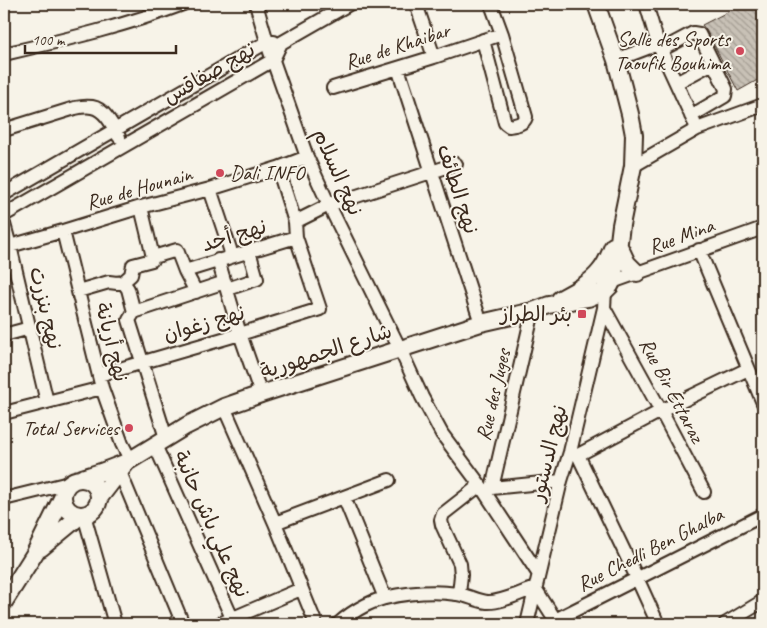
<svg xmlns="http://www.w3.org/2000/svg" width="767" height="628" viewBox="0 0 767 628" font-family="Caveat,'Playpen Sans Arabic',sans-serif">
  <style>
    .building { fill: url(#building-back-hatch); stroke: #3b2a1e }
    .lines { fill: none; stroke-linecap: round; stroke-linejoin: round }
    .minor-casing { stroke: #3b2a1e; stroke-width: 16 }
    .major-casing { stroke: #3b2a1e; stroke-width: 20 }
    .minor { stroke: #f7f3e8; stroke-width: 12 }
    .major { stroke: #f7f3e8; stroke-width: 16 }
    .poi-dot { fill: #d1495b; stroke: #f7f3e8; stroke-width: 2 }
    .labels { text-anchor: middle; stroke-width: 4; stroke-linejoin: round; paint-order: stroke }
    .poi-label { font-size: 21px; fill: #3b2a1e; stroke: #f7f3e8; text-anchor: end }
    .street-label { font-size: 21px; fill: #3b2a1e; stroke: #f7f3e8 }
  </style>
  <defs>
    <pattern id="building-back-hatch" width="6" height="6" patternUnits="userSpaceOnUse" patternTransform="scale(1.25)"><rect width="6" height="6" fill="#c8c1b6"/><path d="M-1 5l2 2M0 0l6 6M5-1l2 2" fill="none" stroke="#a49d93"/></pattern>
  </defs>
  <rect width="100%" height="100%" fill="#f7f3e8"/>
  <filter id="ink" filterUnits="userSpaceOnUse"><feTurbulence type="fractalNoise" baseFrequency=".02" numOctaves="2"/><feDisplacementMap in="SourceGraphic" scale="10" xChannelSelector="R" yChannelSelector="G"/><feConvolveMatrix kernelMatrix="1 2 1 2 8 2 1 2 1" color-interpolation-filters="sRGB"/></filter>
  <g filter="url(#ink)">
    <path class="building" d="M743,4H763V77L738,91L706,30L702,25Z"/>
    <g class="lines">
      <g class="minor-casing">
        <path id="minor" d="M256,4L270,52L307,157L329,205L400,349L422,397L442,434L480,485L538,573
          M416,4L434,57
          M646,4L658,44L694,122
          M483,40L505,123L509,126C516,125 524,124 526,117L502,34L491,4
          M281,43L349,4
          M661,50L693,33L699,34L726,89L725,96L691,116
          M4,54C64,40 125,26 183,4
          M616,60L658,44
          M398,68L481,323
          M676,83L709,65
          M333,88L434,57L502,34
          M4,130L75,108C80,107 86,106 92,107C105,109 113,126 119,137
          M633,166L697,129L763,105
          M210,189L230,249L231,256
          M4,194L267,42H274
          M141,207L153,257
          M4,215L273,60L281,43
          M295,222L329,205L456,164
          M4,224L10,246L47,402
          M63,231L102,388L122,444L130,459
          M10,246L63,231L141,207L210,189L278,168L307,157
          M699,250L763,403
          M218,260L240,334L261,394
          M185,271L296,237
          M123,282L128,289L134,312L129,320L166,438
          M612,282L763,228
          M227,289L257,279L249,251
          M78,291L109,282L117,283L123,282L131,275L133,265L152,260L153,257L177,250L185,271L196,292
          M604,308L661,411L704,492
          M134,312L225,282
          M4,335L30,328
          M99,375L240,334L320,309L296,237L295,222L278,168
          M224,407L275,523L316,624
          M4,413L102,388
          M155,445L232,618
          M570,452L578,455L637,578L658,624
          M578,455L661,411L748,369
          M120,472L183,624
          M492,488L533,311
          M487,491L492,488L561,481
          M344,497L385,598
          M4,499L69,483
          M84,515L115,624
          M275,523L389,480
          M459,594L461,575L460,564L442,525L441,520L443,514L480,485
          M555,620L763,515
          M219,624L301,589
          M338,624C346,617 356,610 366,605C389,593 432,590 457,594C467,595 477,601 487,602C501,603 522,592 535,588L558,624
          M527,624L561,481L570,452L604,308L605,291L601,270
          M725,624L763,601"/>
      </g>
      <g class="major-casing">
        <path id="major" d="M619,246L627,263L637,273
          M560,299C573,292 590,284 600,271C606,264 610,254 613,246
          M82,478L101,472L127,462L186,426L224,407L261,394L481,323L533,311L549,305L588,298L605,291L610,286L612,282L617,258L621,225L633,166L634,135L630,114L616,60L596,4
          M63 497a18 18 0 1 1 36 0a18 18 0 1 1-36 0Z
          M100,497L127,462
          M41,548L81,515
          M4,602L35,553L63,496"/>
      </g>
      <use href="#minor" class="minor"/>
      <use href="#major" class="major"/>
    </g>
  </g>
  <g class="poi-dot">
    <circle cx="740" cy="51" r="5"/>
    <circle cx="220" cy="173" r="5"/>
    <rect x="577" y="309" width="10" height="10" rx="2.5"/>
    <circle cx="129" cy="428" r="5"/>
  </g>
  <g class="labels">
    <g class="poi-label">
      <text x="730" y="46">Salle des Sports<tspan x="730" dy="24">Taoufik Bouhima</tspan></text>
      <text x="230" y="180" text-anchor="start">Dali INFO</text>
      <text x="572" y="321">بئر الطراز</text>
      <text x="119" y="435">Total Services</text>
    </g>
    <g class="street-label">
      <text transform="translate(397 46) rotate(-18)" y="7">Rue de Khaibar</text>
      <text transform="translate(209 73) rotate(-30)" y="7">نهج صفاقس</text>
      <text transform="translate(338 172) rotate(66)" y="7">نهج السلام</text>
      <text transform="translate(139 188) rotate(-16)" y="7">Rue de Hounain</text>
      <text transform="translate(458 189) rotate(72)" y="7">نهج الطائف</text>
      <text transform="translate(234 235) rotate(-17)" y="7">نهج أحد</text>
      <text transform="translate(681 236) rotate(-20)" y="7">Rue Mina</text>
      <text transform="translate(46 308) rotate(77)" y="7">نهج بنزرت</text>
      <text transform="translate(204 323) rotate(-16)" y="7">نهج زغوان</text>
      <text transform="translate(112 342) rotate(76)" y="7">نهج أريانة</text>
      <text transform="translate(326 351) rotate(-18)" y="7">شارع الجمهورية</text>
      <text transform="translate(672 390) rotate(62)" y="7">Rue Bir Ettaraz</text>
      <text transform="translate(493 395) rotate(-77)" y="7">Rue des Juges</text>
      <text transform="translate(548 453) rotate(-76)" y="7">نهج الدستور</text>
      <text transform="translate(212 524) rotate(66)" y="7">نهج علي باش حانبة</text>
      <text transform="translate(650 549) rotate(-27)" y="7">Rue Chedli Ben Ghalba</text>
    </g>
  </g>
  <rect width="767" height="628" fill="none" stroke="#f7f3e8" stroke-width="20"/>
  <rect x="10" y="10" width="747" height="608" fill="none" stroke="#3b2a1e" stroke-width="2" filter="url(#ink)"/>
  <path d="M25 45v8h151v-8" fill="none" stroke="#3b2a1e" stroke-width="2.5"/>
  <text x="32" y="45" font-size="15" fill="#3b2a1e" stroke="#f7f3e8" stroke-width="4" paint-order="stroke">100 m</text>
</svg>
